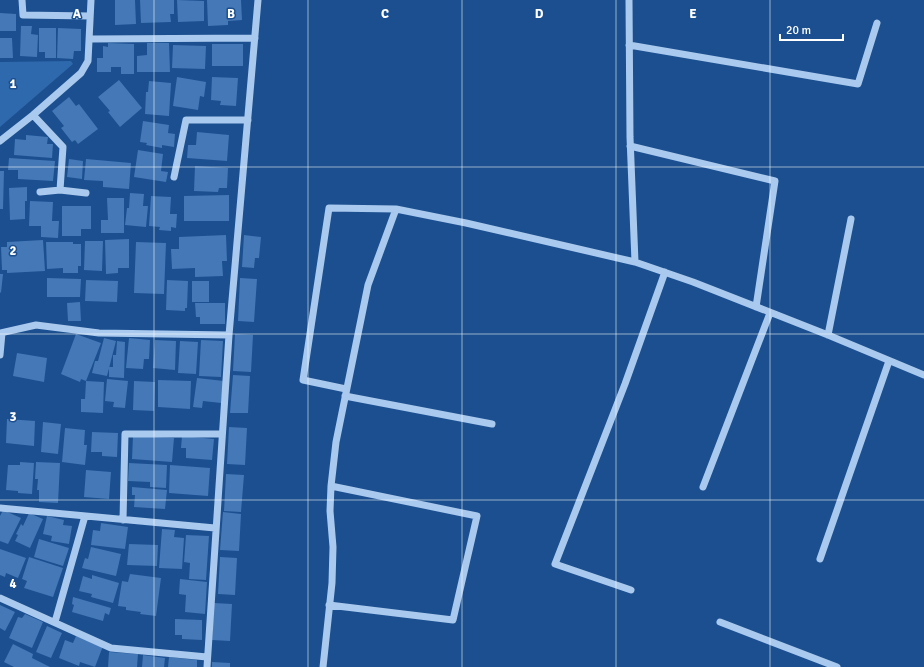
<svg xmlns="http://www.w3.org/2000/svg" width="924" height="667" viewBox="0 0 924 667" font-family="Signika,sans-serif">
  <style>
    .green { fill: #2e69ad }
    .building { fill: #4478b7 }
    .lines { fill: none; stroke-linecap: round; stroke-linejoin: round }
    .minor { stroke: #a9c9ee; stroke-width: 7 }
    .grid { fill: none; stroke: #fff; stroke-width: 1; stroke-opacity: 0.55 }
    .grid-label { font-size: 13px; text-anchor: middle; font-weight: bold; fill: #fff; stroke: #1b4f8f; stroke-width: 3; stroke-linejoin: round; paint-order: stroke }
  </style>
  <rect width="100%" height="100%" fill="#1b4f8f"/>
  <path class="green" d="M71,61L73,64L0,127V62Z"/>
  <path class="building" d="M115,0H135L136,24L115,25Z
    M140,0H174V14H170L171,22L141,23Z
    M177,0L204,1V21L178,22Z
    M207,0H241L242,20L228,21V25L208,26Z
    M0,13L16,14V31H0Z
    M21,26H32L31,34L38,35L37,57L20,56Z
    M39,28H56V58H45V52H39Z
    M58,28L81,29V51H74L73,59L57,58Z
    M0,38H12L13,58H0Z
    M108,43L134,44V74H121V67H111V72H97V58H103V46L108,47Z
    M147,43H169L170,72H137V56L147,55Z
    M212,44H243V66H212Z
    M173,45L206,46L205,69L172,68Z
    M177,77L206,82L204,97L200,96L198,110L173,106Z
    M212,77L238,78L236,106L220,105L221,101L211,100Z
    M119,80L142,108L120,127L108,112L110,111L98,97Z
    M149,81L171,83L169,116L145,114L146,92H148Z
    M69,97L76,106L79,104L98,129L78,144L75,140L72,142L61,128L64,126L52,111Z
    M143,121L169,125L168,133L175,134L174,147L162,145V148L146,145L147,143L140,142Z
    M197,132L229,135L227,161L187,158L188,145H196Z
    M26,135L48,137L47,144H53L52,158L14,155L15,139L26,140Z
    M138,150L163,154L161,171L168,172L166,182L134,177Z
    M9,158L55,161L53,181L18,179V170H8Z
    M69,159L83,161L82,179L67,177Z
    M86,159L131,163L129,189L103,187V181L84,180Z
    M195,166L228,168L227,188H219L218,192L194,191Z
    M0,171H4L3,209H0Z
    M27,187V201H25V219L10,220L9,188Z
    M130,193L144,194L143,206H148L146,227L125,225L127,208H129Z
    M229,195V221H184V196Z
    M151,196L171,197L170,214H177L176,228L171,227V231L159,230L160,227L149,226Z
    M107,198H124V233H101V220H108Z
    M30,201L53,202L52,221H59L58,238L41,237V226H29Z
    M62,206H91V229H81V236H62Z
    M226,235L227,261H222L223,276L195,277V268L172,269L171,249H179V237Z
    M244,235L261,237L259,258H255L254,268L242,267Z
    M129,239V268H118V273L106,274L105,240Z
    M43,240L45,271L7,273V270H2L1,247H7V242Z
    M85,241H103L102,271L84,270Z
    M46,242H73V244H81V266H78V273H63V268L47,269Z
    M136,242L166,243L164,294L134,293Z
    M0,274H3L1,293L0,292Z
    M47,278L81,279L80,297H47Z
    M240,278L257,279L254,322L238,321Z
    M86,280L118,281L117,302L85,301Z
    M167,280L188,281L187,308H185V311L166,310Z
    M192,281H209V302H192Z
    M80,302L81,321H68L67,303Z
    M195,303H225V324H200V317H196Z
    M76,334L101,343L86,381L81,379L80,382L61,374Z
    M235,334L253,335L251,372L233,371Z
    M104,338L116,341L107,376L92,373L95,361H98Z
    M129,338L150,340L149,359H144L143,369L126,368Z
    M155,340L176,341L175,370L153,368Z
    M201,340L223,341L221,377L199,376Z
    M117,341L125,342L124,378L109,377V367H113V355H116Z
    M180,341L198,342L196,374L178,373Z
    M17,353L47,358L44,382L13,376Z
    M233,375L250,376L248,413H230Z
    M197,378L224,381L221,403L203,401L202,408L193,407Z
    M107,379L128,381L125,408L113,407L114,402L105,401Z
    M158,380L191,381L190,409L158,407Z
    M86,381L104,382L103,413L81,412V399H85Z
    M134,381L155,382L154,411L133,410Z
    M7,419L35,421L34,446L6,443Z
    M43,422L61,424L58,454L41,452Z
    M229,427L247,428L245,465L227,464Z
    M65,428L85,430L84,445H87L85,465L62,462Z
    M92,432L118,433L117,457L102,456V452H91Z
    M133,436L174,438L172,462L132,459Z
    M182,436L214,439L212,460L186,458V448H181Z
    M20,462L34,463L32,494L18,493V491L6,490L8,465H20Z
    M36,462L60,463L58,503L39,502V490H37L38,479H35Z
    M129,463L167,465L166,488L150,487V482L128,481Z
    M170,465L210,468L208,496L169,493Z
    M86,470L111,472L109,499L84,497Z
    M226,474L244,475L241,512L224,511Z
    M132,487L167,490L165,509L134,507L135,495H132Z
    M3,510L21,518L8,544L0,541V516Z
    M223,512L241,514L239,551L220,550Z
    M29,513L43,519L30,548L15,541L18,535L16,534L21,524L23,526Z
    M47,516L64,520L63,525L72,526L69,544L51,541L52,536L43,534Z
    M101,523L128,527L125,549L91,545L93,530L100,531Z
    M162,529L175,530L174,537L184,538L182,569L159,568Z
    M186,535L209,536L206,580L189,579L190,563L184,562Z
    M39,539L69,548L63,566L34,557Z
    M129,544L158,545L157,566L127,565Z
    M91,547L121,554L116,576L82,568L85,558L88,559Z
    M0,550V549L26,558L18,578L6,573L5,577L0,575Z
    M29,557L63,568L53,597L24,588L27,581L22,579Z
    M220,557L237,558L235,595L218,594Z
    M130,574L161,578L156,616L140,614L141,612L126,610V607L118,606L122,581L128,582Z
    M92,575L119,583L113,603L91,597L92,594L79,591L83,576L92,579Z
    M180,579L207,582L205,614L185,612L186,595L179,594Z
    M73,597L111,608L109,615L105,613L103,621L72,612L74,605L72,604Z
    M214,603L232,604L230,641L212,640Z
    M0,605L15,612L5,631L0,628Z
    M25,614L43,622L32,648L9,638L18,617L22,618Z
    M175,619L202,620V640L182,639V635H175Z
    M47,626L62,633L51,658L36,652Z
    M76,636L103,646L95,667L80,662L79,666L59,658L65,640L73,643Z
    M13,644L33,654L32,658L50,667H14L4,662Z
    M109,652L138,654L137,667H108Z
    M143,655L165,658L164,667H142Z
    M169,657L197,660V667H168Z
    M212,662L230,663V667H212Z"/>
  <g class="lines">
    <path class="minor" d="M22,0L23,15L90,16
      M629,0L630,137L635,262L693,282L828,335L924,375
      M90,39L255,38
      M629,45L858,84L877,23
      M33,115L63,147L60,190
      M0,141L33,115L81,73L88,61L91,0
      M630,146L775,181L756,307
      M174,177L186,120H248
      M40,192L60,190L86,193
      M0,333L36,325L99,333L229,335
      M828,335L851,219
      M0,355L2,333
      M346,389L303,380L329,208L396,209
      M345,396L492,424
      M703,487L770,313
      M0,508L215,528
      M123,520L125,434H222
      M820,559L889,361
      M631,590L555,564L625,384L665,272
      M0,598L111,648L207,657
      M329,605L453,620L477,516L331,486
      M55,622L85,516
      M720,622L837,667
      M207,667L229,335L258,0
      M323,667L332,583L333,547L330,511L331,486L336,442L368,285L396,209L466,223L635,262"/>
  </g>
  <path class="grid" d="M154,0V667M308,0V667M462,0V667M616,0V667M770,0V667M0,167H924M0,334H924M0,500H924"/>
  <g class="grid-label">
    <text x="77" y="18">A</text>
    <text x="231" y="18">B</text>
    <text x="385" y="18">C</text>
    <text x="539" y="18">D</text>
    <text x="693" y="18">E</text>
    <text x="13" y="88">1</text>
    <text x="13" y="255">2</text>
    <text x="13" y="421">3</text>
    <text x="13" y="588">4</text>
  </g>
  <path d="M780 34v6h63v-6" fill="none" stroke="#ffffff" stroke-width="2"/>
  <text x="786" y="34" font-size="12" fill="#ffffff" stroke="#1b4f8f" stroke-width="3" paint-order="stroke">20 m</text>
</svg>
